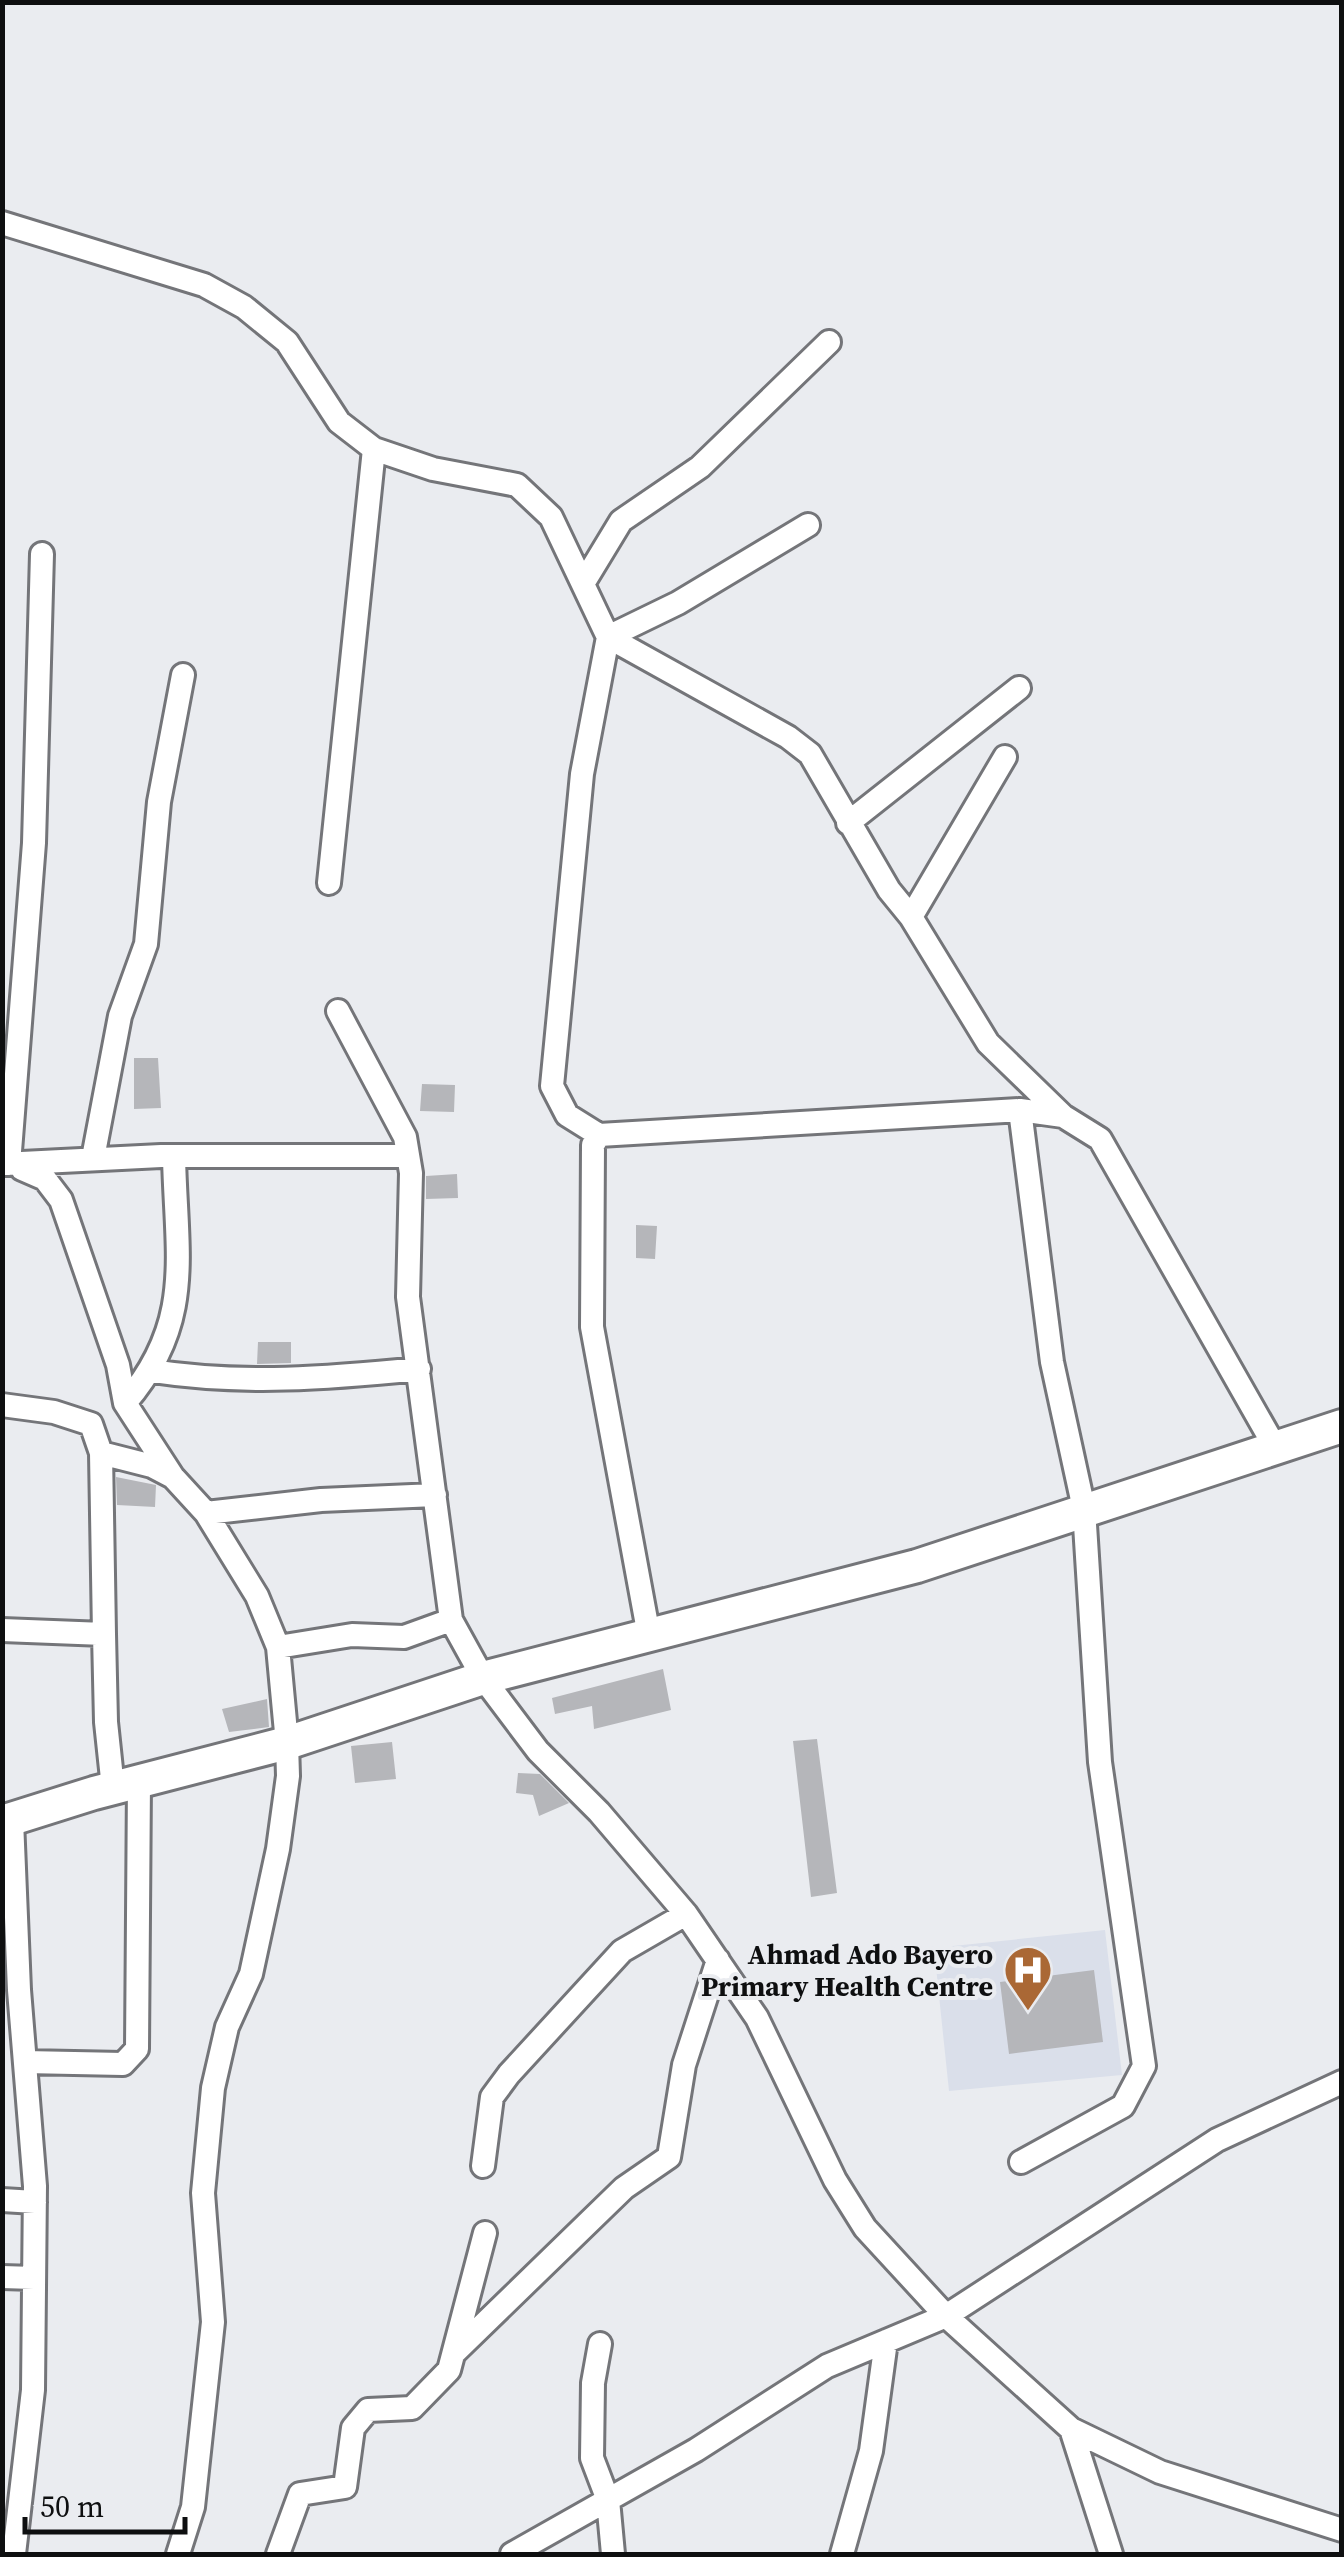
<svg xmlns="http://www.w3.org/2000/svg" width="1344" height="2557" viewBox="0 0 1344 2557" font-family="'Source Serif 4',serif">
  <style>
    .built { fill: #dadfea }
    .building { fill: #b5b6ba }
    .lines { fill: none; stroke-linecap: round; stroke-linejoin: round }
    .street-casing { stroke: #747579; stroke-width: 28 }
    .secondary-casing { stroke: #747579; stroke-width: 38 }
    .street { stroke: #fff; stroke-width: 22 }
    .secondary { stroke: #fff; stroke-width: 32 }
    .labels { text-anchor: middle; stroke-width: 8; stroke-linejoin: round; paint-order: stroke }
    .poi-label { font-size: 28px; font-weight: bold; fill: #0e0f10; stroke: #eaecf0; text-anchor: end }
  </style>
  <rect width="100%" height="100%" fill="#eaecf0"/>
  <path class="built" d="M1105,1930L1122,2075L949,2091L934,1948Z"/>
  <path class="building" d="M134,1058H158L161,1108L134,1109Z
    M422,1084L455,1085L454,1112L420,1111Z
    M457,1174L458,1198L426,1199V1176Z
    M636,1225L657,1226L655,1259L636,1258Z
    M258,1342H291V1363L257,1364Z
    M116,1477L156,1485L155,1507L117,1505Z
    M663,1669L671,1710L594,1729L592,1706L555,1714L552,1698Z
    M267,1699L269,1727L229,1732L222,1709Z
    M817,1739L837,1893L811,1897L793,1741Z
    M392,1742L396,1779L355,1783L351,1746Z
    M518,1773L540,1774L569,1803L539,1816L533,1795L516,1793Z
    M1094,1970L1103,2042L1009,2054L1000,1982Z"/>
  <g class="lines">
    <g class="street-casing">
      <path id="street" d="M2,223L204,285L244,307L287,342L339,422L374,449L433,469L517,485L551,517L608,637L788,737L810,754L889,890L911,917L988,1043L1063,1116
        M584,582L621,521L700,467L829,342
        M848,823L1019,688
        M329,883L374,449
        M911,917L1005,757
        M338,1011L405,1137L411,1173L408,1297L451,1620L483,1678L538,1751L599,1812L686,1914L757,2018L835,2180L865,2228L946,2316L1071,2429L1160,2472L1342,2530
        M1020,1110L1052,1362L1084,1509L1100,1762L1144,2066L1123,2106L1021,2162
        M599,1135L567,1115L552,1086L582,774L608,637L678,603L808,525
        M93,1158L120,1016L146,944L159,802L183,675
        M2,1164L161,1156H405
        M9,1164L34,843L42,554
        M22,1169L45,1179L61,1200L118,1365L125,1403L173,1477
        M152,1371C243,1385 329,1378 419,1369
        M125,1403C195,1322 176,1255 174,1157
        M2,1405L54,1412L91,1424L101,1453L152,1466L173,1477L206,1513L257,1596L278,1647L287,1743L288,1776L278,1849L251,1974L227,2027L213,2088L203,2193L213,2322L193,2507L178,2554
        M101,1453L104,1634
        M206,1513L321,1500L435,1495
        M2,1630L104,1634L106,1722L113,1788
        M649,1636L592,1327L593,1145L599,1135L1020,1110L1063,1116L1100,1139L1275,1447
        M278,1647L352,1635L404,1637L451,1620
        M12,1820L19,1990L35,2186L33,2390L14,2554
        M25,2062L123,2064L137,2049L139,1781
        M483,2166L492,2097L509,2074L622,1951L686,1914
        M2,2200L35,2202
        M2,2277L34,2278
        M600,2344L593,2383L592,2458L608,2500L613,2554
        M454,2353L624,2188L669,2157L684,2065L718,1960
        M1071,2429L1111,2554
        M278,2554L300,2494L345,2487L353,2428L368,2410L412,2408L449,2370L485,2233
        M512,2554L696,2450L827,2366L946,2316L1217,2140L1342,2082
        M842,2554L871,2451L886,2341"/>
    </g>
    <g class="secondary-casing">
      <path id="secondary" d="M2,1822L94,1793L287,1743L483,1678L917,1566L1342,1426"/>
    </g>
    <use href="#street" class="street"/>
    <use href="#secondary" class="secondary"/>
  </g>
  <defs>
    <g id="hospital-pin" transform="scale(2.5)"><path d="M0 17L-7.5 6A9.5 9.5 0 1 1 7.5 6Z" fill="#aa6835" stroke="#eaecf0"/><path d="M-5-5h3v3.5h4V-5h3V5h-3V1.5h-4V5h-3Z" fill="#fff"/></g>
  </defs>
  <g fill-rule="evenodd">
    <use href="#hospital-pin" x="1028" y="1970"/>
  </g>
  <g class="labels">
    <g class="poi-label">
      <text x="993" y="1964">Ahmad Ado Bayero<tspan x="993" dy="32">Primary Health Centre</tspan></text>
    </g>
  </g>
  <rect width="1344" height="2557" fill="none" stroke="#0e0f10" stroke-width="10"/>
  <path d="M25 2517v15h160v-15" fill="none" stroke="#0e0f10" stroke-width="5"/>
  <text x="40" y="2517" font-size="30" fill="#0e0f10" stroke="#eaecf0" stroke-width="8" paint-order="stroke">50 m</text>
</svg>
